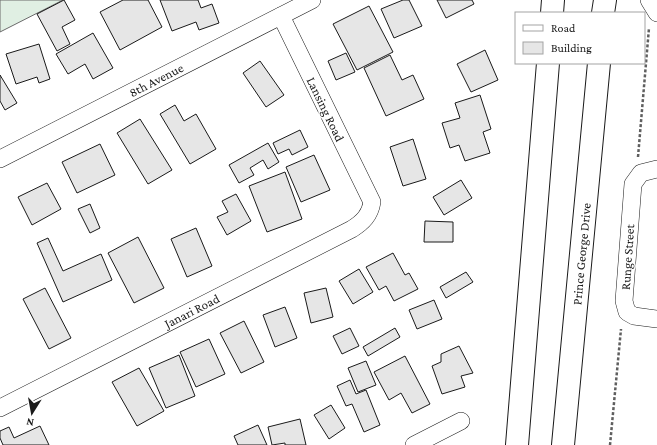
<svg xmlns="http://www.w3.org/2000/svg" width="657" height="445" viewBox="0 0 657 445" font-family="'Crimson Pro',serif">
  <style>
    .green { fill: #e0efe3; stroke: #6a6a6a }
    .building { fill: #e6e6e6; stroke: #1a1a1a }
    .lines { fill: none; stroke-linecap: round; stroke-linejoin: round }
    .minor-casing { stroke: #1a1a1a; stroke-width: 18 }
    .primary-casing { stroke: #1a1a1a; stroke-width: 24 }
    .path { stroke: #5f5f5f; stroke-width: 2.5; stroke-dasharray: 3 2; stroke-linecap: butt }
    .minor { stroke: #fff; stroke-width: 17 }
    .primary { stroke: #fff; stroke-width: 22 }
    .labels { text-anchor: middle; stroke-width: 3; stroke-linejoin: round; paint-order: stroke }
    .street-label { font-size: 13px; fill: #1a1a1a; stroke: #fff }
  </style>
  <rect width="100%" height="100%" fill="#fff"/>
  <path class="green" d="M0,0H63L0,32Z"/>
  <path class="building" d="M64,0L75,20L62,27L70,44L57,51L37,14Z
    M123,0H148L162,27L120,50L100,12Z
    M160,0H198L201,8L212,4L219,23L199,30L196,22L172,31Z
    M403,0H409L422,26L394,38L381,9Z
    M437,0H472L474,4L446,18Z
    M369,6L393,52L357,70L333,24Z
    M93,33L113,68L93,79L85,64L68,74L56,54Z
    M39,44L50,79L39,83L37,77L16,84L6,54Z
    M485,50L498,80L471,92L457,64Z
    M346,53L355,72L336,80L328,61Z
    M390,55L402,80L413,75L424,99L386,116L364,68Z
    M260,61L284,95L266,107L243,73Z
    M0,75L17,103L5,110L0,101Z
    M480,95L491,129L483,132L490,153L465,161L459,145L450,148L442,123L460,118L455,103Z
    M175,105L184,121L196,114L216,149L190,164L160,114Z
    M140,119L172,170L148,184L117,133Z
    M300,130L308,147L292,155L289,149L278,154L273,143Z
    M413,139L426,179L403,186L390,147Z
    M268,143L279,162L268,169L263,160L250,168L254,175L239,183L229,165Z
    M100,144L115,175L77,193L62,162Z
    M314,155L330,190L301,202L286,167Z
    M285,172L302,219L267,232L249,186Z
    M461,180L472,198L444,215L433,197Z
    M47,183L61,209L32,225L18,197Z
    M236,194L251,221L227,235L217,217L228,212L222,201Z
    M90,204L100,228L90,233L78,209Z
    M425,221L453,222V242H424Z
    M196,228L212,266L187,277L171,239Z
    M138,237L164,288L134,303L108,253Z
    M48,238L63,271L101,254L112,280L63,302L37,243Z
    M393,253L405,275L409,273L418,289L394,301L386,286L379,290L366,267Z
    M359,269L373,292L353,304L339,281Z
    M466,272L473,282L446,298L440,287Z
    M45,288L71,338L49,349L23,299Z
    M326,288L333,317L311,323L304,293Z
    M434,300L442,319L417,329L409,310Z
    M285,307L297,338L275,347L263,315Z
    M244,321L264,362L241,373L220,333Z
    M350,328L359,346L342,354L333,336Z
    M395,328L400,337L368,356L363,347Z
    M209,339L225,374L196,387L180,352Z
    M459,346L473,373L461,376L465,387L442,394L432,366L441,362V354Z
    M179,355L195,396L166,408L149,368Z
    M405,356L430,404L412,413L401,393L389,400L374,372Z
    M366,361L376,385L358,392L348,368Z
    M139,368L164,411L137,426L112,382Z
    M350,380L356,394L366,390L380,425L364,432L352,404L346,406L337,386Z
    M331,405L345,428L329,439L314,415Z
    M300,419L306,445H285V443L272,445L268,427Z
    M258,425L267,445H238L234,436Z
    M40,426L49,445H3L0,438V431L9,427L14,438Z"/>
  <g class="lines">
    <g class="minor-casing">
      <g id="minor">
        <path d="M649,0L657,13"/>
        <path id="s1" d="M0,159L312,0"/>
        <path d="M657,169L641,173L633,184L624,301L627,312L634,316L657,319"/>
        <path id="s2" d="M0,408L352,229C363,222 370,215 372,202L281,16"/>
        <path d="M414,445L461,421"/>
      </g>
    </g>
    <g class="primary-casing">
      <g id="primary">
        <path d="M552,13L553,0"/>
        <path d="M603,13L605,0"/>
        <path d="M517,445L548,63"/>
        <path id="s3" d="M563,445L599,63"/>
      </g>
    </g>
    <path class="path" d="M638,157L649,28
      M610,445L621,329"/>
    <use href="#minor" class="minor"/>
    <use href="#primary" class="primary"/>
  </g>
  <g class="labels">
    <g class="street-label">
      <text dy="5" stroke="none"><textPath href="#s1" startOffset="175">8th Avenue</textPath></text>
      <text transform="translate(326 109) rotate(64)" y="5">Lansing Road</text>
      <text dy="5" stroke="none"><textPath href="#s3" startOffset="192">Prince George Drive</textPath></text>
      <text transform="translate(627 257) rotate(-86)" y="5">Runge Street</text>
      <text dy="5" stroke="none"><textPath href="#s2" startOffset="215">Janari Road</textPath></text>
    </g>
  </g>
  <rect x="515" y="12" width="130" height="52" fill="#ffffff" stroke="#a3a3a3"/>
  <rect x="523" y="25" width="20" height="6" fill="#ffffff" stroke="#a3a3a3"/>
  <text x="551" y="32" font-size="12" fill="#1a1a1a">Road</text>
  <rect x="523" y="42" width="20" height="12" fill="#e6e6e6" stroke="#a3a3a3"/>
  <text x="551" y="52" font-size="12" fill="#1a1a1a">Building</text>
  <g transform="translate(32 413) rotate(191)" stroke="#ffffff" stroke-width="3" paint-order="stroke">
  <path d="M0-3L7 15L0 10L-7 15Z" fill="#1a1a1a"/>
  <text y="-6" font-size="11" font-weight="bold" text-anchor="middle" fill="#1a1a1a">N</text>
  </g>
</svg>
